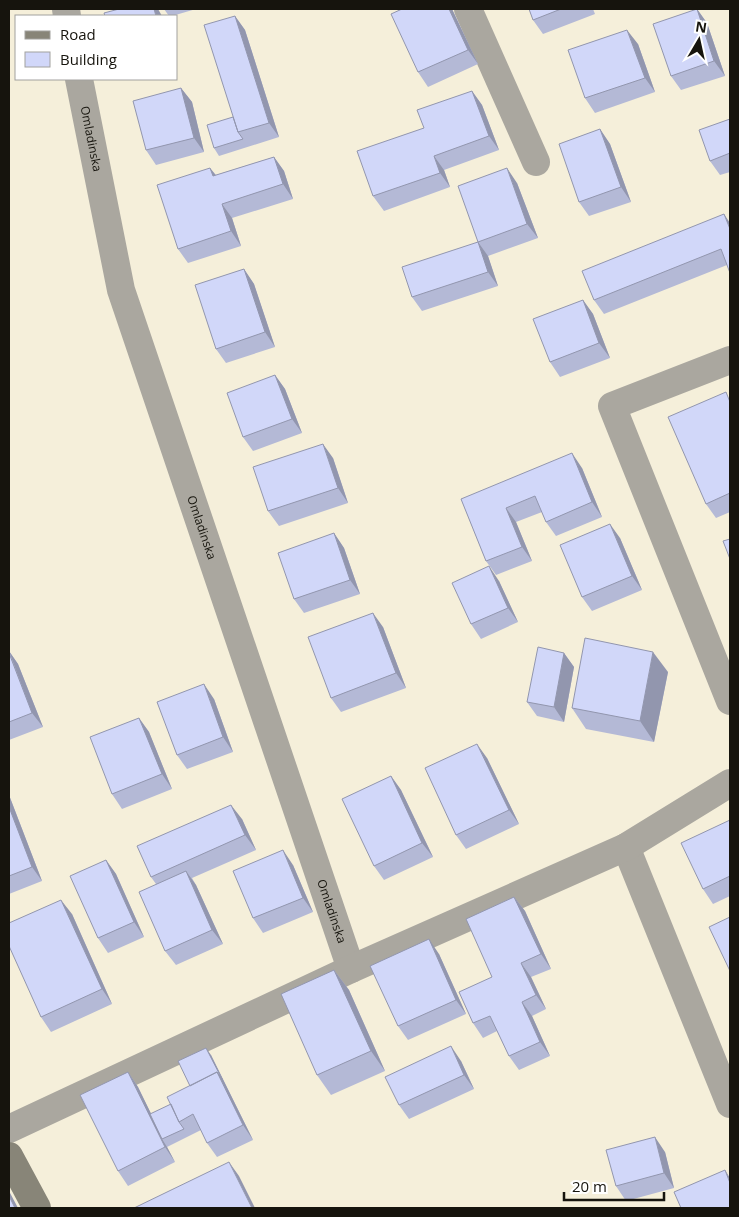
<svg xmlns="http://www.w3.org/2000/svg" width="739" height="1217" viewBox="0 0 739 1217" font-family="'Open Sans',sans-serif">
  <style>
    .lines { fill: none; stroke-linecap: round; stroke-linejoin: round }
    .minor { stroke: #aaa79f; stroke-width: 28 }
    .secondary { stroke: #888578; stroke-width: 28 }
    .wall { fill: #b4b9d6 }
    .shaded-wall { fill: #9296ae }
    .building { fill: #d1d7f9; stroke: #9296ae }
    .labels { text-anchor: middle; stroke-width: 4.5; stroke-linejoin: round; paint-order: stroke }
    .street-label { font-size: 12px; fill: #16140d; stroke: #fff }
  </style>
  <rect width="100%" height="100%" fill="#f5efda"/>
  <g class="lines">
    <g class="minor">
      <path d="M66,9L67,16"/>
      <path d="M468,9L536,162"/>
      <path id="s1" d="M79,79L121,290L351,969"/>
      <path d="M730,360L612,406L730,701"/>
      <path d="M626,847L730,1104"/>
      <path d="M9,1129L351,969L626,847L730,783"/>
    </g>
    <path class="secondary" d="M9,1156L37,1208"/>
  </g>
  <path class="wall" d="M164,9H196L172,16H169Z
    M452,9L478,64L428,87L418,72Z
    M529,9H593L595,14L543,34L533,20Z
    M697,9L707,23L725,76L681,90L671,76Z
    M235,16L245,30L279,137L219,156L214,148L233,117Z
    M638,44L655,92L595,113L585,98Z
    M181,88L192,102L204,152L156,165L146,150Z
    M472,91L482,105L499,150L444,170L450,187L384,211L373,196L424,128Z
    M730,119V172L720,175L710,161Z
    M600,129L610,144L631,202L589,216L579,202Z
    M274,157L284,171L293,199L232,218L241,246L188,263L178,249L210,168L216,175Z
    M517,183L538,238L488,256L498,286L422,311L412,297L478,242Z
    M724,214L727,265L604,314L594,300Z
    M244,269L254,284L275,347L226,363L216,349Z
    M583,300L593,314L610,358L560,377L550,362Z
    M275,375L285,389L302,433L253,451L243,437Z
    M730,398V512L716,518L706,504Z
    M333,458L348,503L279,526L268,511Z
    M582,468L602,517L556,536L546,522L542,512L516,522L532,561L496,575L486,561L461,499Z
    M334,533L344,548L360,594L304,613L294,599Z
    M620,538L642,590L592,611L582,597Z
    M499,581L518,622L481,639L471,624Z
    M383,627L406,688L341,712L331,698Z
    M9,651L18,664L43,727L9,740Z
    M564,653L574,667L564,722L537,716L527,702Z
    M668,672L654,742L586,729L572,708Z
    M214,699L233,752L187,769L177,755Z
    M139,718L149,732L172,789L122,809L112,794Z
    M487,758L519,824L466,849L456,835Z
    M391,776L401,790L433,857L384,880L374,866Z
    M9,795L42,881L9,894Z
    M242,819L256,850L192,878L196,885L223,944L176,965L165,951L156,884L151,877Z
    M730,820V896L713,904L703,889Z
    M106,860L116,874L144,937L108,953L98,938Z
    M293,865L313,912L263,933L253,918Z
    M514,897L525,911L551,969L531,977L546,1009L532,1016L550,1056L519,1070L509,1056L497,1031L483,1038L473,1023L492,977Z
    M72,914L112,1004L51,1032L41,1017Z
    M439,954L466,1014L408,1040L398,1026Z
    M334,970L349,990L385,1071L331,1095L317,1075Z
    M211,1055L253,1140L217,1157L207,1143L201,1130L167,1147L175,1162L128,1186L118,1171L128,1072L138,1087L151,1114L171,1104L190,1086Z
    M461,1061L474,1089L409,1119L399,1105Z
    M665,1152L674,1188L626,1201L616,1186Z"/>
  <path class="shaded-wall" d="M154,9H158L162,16H156Z
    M449,9H452L478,64L468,50Z
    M697,9L707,23L725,76L714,61Z
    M235,16L245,30L279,137L269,123Z
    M627,30L638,44L655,92L645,78Z
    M181,88L192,102L204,152L194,138Z
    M472,91L482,105L499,150L489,136Z
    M600,129L610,144L631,202L621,187Z
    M434,156L444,170L450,187L440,173Z
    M274,157L284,171L293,199L283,184Z
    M210,168L221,182L213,176Z
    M507,168L517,183L538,238L527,224Z
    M222,204L232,218L241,246L231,231Z
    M724,214L730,223V229Z
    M478,242L488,256L498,286L488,272Z
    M244,269L254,284L275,347L265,332Z
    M583,300L593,314L610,358L599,343Z
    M275,375L285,389L302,433L292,419Z
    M323,444L333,458L348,503L338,488Z
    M572,453L582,468L602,517L592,502Z
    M506,508L516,522L532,561L522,547Z
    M610,524L620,538L642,590L632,576Z
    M334,533L344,548L360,594L350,580Z
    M489,566L499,581L518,622L508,608Z
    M373,613L383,627L406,688L396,673Z
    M9,651L18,664L43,727L32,713Z
    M653,652L668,672L654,742L640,721Z
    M564,653L574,667L564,722L554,707Z
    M204,684L214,699L233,752L223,737Z
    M139,718L149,732L172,789L162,774Z
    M477,744L487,758L519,824L509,810Z
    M391,776L401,790L433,857L422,843Z
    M9,795L42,881L32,867L9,807Z
    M231,805L242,819L256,850L245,835Z
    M283,850L293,865L313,912L303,898Z
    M106,860L116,874L144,937L134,922Z
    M186,871L196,885L223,944L212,930Z
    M514,897L525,911L551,969L541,954Z
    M61,900L72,914L112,1004L102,989Z
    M429,939L439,954L466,1014L456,1000Z
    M521,963L531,977L546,1009L536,995Z
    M334,970L349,990L385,1071L371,1051Z
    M522,1002L532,1016L550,1056L540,1042Z
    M451,1046L461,1061L474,1089L464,1075Z
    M206,1048L211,1055L253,1140L243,1125L217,1072Z
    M128,1072L138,1087L163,1138L162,1139L167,1147L175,1162L165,1147Z
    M655,1137L665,1152L674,1188L664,1173Z
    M229,1162L239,1176L255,1208H252Z
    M725,1170L730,1178V1183Z
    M9,1191L18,1208H15L9,1196Z"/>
  <path class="building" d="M119,9H154L156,16H105L104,13Z
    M402,9H449L468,50L418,72L391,14Z
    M529,9H561L533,20Z
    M697,9L714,61L671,76L653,24Z
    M235,16L269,123L238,132L204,25Z
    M627,30L645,78L585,98L568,50Z
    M181,88L194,138L146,150L133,101Z
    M472,91L489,136L434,156L440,173L373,196L357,151L424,128L417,110Z
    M233,117L238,132L243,139L214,148L207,125Z
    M730,119V153L710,161L699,130Z
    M600,129L621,187L579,202L559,144Z
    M274,157L283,184L222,204L231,231L178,249L157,185L210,168L213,176Z
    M507,168L527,224L478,242L458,186Z
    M724,214L730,229V273L721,249L594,300L582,271Z
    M478,242L488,272L412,297L402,267Z
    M244,269L265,332L216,349L195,285Z
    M583,300L599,343L550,362L533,319Z
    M275,375L292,419L243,437L227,393Z
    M726,392L730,402V493L706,504L668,417Z
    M323,444L338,488L268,511L253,467Z
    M572,453L592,502L546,522L535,496L506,508L522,547L486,561L461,499Z
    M610,524L632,576L582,597L560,545Z
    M334,533L350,580L294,599L278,553Z
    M730,539V559L723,541Z
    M489,566L508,608L471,624L452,583Z
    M373,613L396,673L331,698L308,637Z
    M585,638L653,652L640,721L572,708Z
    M538,647L564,653L554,707L527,702Z
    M9,653L32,713L9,722Z
    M204,684L223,737L177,755L157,702Z
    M139,718L162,774L112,794L90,737Z
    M477,744L509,810L456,835L425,768Z
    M391,776L422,843L374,866L342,799Z
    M231,805L245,835L151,877L137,846Z
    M9,807L32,867L9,876Z
    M730,820V876L703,889L681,843Z
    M283,850L303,898L253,918L233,871Z
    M106,860L134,922L98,938L70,876Z
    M186,871L212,930L165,951L139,892Z
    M514,897L541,954L521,963L536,995L522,1002L540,1042L509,1056L490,1016L473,1023L459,992L492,977L466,919Z
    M61,900L102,989L41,1017L9,946V923Z
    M730,917V971L709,927Z
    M429,939L456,1000L398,1026L370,966Z
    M334,970L371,1051L317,1075L281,994Z
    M451,1046L464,1075L399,1105L385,1077Z
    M206,1048L222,1079L217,1072L190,1086L178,1061Z
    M128,1072L165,1147L118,1171L80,1095Z
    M217,1072L243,1125L207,1143L193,1114L179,1122L167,1097Z
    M171,1104L179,1122L184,1129L162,1139L150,1114Z
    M655,1137L664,1173L616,1186L606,1150Z
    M229,1162L252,1208H134Z
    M725,1170L730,1183V1208H681L674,1192Z
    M9,1196L15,1208H9Z"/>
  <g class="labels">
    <g class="street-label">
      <text dy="4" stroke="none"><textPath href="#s1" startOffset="61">Omladinska</textPath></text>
      <text dy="4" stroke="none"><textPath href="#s1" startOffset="466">Omladinska</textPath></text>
      <text dy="4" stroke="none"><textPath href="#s1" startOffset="871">Omladinska</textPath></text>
    </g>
  </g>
  <rect width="739" height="1217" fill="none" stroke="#16140d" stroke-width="20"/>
  <rect x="15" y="15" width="162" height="65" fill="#ffffff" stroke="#a2a19e"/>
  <rect x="25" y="31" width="25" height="8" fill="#888578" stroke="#a2a19e"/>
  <text x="60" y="40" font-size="15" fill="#16140d">Road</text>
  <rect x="25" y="52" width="25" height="15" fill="#d1d7f9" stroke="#a2a19e"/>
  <text x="60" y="65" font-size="15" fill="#16140d">Building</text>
  <g transform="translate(699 40) rotate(9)" stroke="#ffffff" stroke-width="4" paint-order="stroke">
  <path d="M0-4L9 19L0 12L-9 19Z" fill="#16140d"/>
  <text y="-8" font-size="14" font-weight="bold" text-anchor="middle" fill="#16140d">N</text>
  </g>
  <path d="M564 1192v8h100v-8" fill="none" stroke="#16140d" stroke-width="2.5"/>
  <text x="572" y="1192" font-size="15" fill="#16140d" stroke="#ffffff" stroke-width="4" paint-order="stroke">20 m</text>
</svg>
